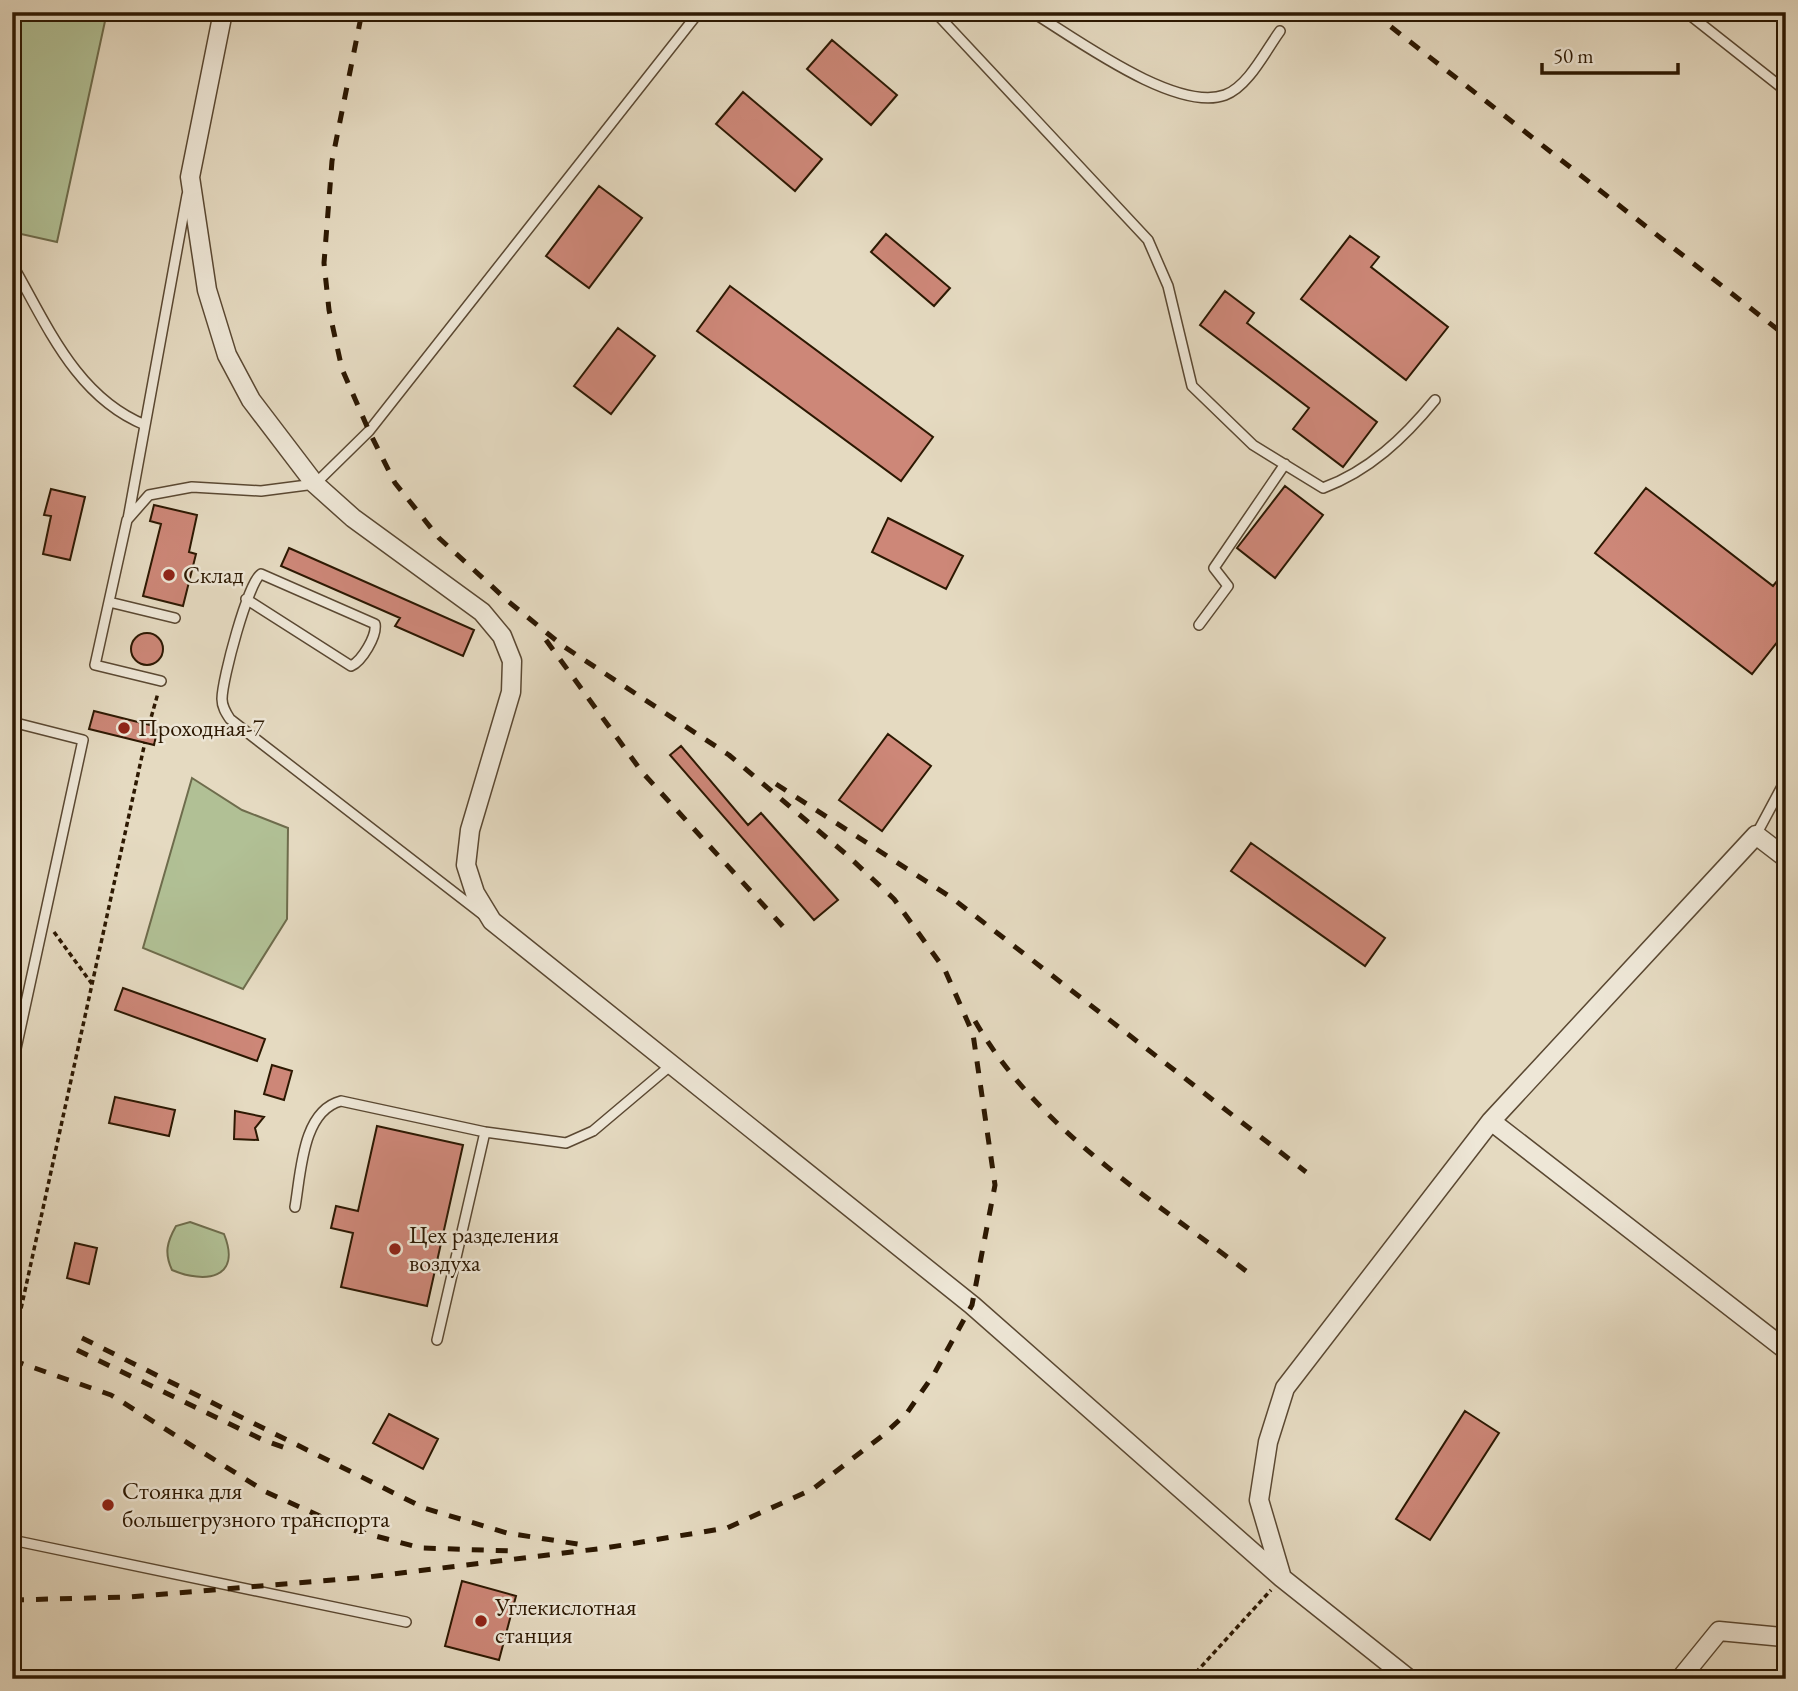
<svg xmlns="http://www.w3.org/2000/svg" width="1798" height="1691" viewBox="0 0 1798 1691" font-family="'EB Garamond',serif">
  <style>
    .green { fill: #b1c095; stroke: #6e6c4c; stroke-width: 2 }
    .building { fill: #cd8778; stroke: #2c1802; stroke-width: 2 }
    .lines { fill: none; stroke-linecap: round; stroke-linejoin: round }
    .lane-casing { stroke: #5a4832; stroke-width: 12 }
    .street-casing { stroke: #5a4832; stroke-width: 21 }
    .path { stroke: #2c1802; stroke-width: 3.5; stroke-dasharray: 5 3.5; stroke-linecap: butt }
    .lane { stroke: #eee7d7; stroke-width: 9 }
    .street { stroke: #eee7d7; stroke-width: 18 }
    .rail { stroke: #2c1802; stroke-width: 5; stroke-dasharray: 12 12; stroke-linecap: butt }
    .poi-dot { fill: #8f2418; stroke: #eee7d7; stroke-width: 2.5 }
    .labels { text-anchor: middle; stroke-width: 5; stroke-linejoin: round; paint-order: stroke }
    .poi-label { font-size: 24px; fill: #2c1802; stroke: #eee7d7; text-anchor: start }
  </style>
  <rect width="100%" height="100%" fill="#e5dac1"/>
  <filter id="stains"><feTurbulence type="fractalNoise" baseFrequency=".00286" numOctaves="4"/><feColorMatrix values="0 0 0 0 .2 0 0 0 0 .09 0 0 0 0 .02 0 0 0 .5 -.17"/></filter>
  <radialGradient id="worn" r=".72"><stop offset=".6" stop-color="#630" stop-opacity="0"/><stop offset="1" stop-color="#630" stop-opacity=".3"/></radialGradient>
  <path class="green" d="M12,12H107L57,242L12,232Z
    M192,778L242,810L288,828L287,919L243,989L143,948Z
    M190,1222L224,1234C242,1279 205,1284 172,1270C164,1253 167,1242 176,1226Z"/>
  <path class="building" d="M832,40L897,95L871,125L807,69Z
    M743,92L822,159L795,191L716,124Z
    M599,186L642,218L589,288L546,256Z
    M886,234L950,288L934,306L871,252Z
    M1350,236L1379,257L1371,267L1448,327L1406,380L1301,299Z
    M730,286L933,437L901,481L697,331Z
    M1225,291L1254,313L1247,323L1377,422L1343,467L1293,429L1309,408L1200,325Z
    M618,328L655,356L611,414L574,386Z
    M1285,486L1323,515L1275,578L1237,548Z
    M1646,488L1773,586L1786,570V631L1752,674L1595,553Z
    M51,489L85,497L70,560L43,554L51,516L44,515Z
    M154,505L197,515L189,552L196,554L183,606L143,596L161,524L150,521Z
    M888,518L963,556L946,589L872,552Z
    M289,548L474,630L463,656L395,626L400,618L281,566Z
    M131 649a16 16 0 1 1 32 0a16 16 0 1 1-32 0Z
    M94,711L158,727L154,745L89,729Z
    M888,734L931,766L882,831L839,800Z
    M681,746L748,825L761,813L838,900L814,920L670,755Z
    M1251,843L1385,938L1365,966L1231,871Z
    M123,988L265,1039L257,1061L115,1010Z
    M272,1065L292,1071L284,1100L264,1094Z
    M115,1097L175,1110L169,1136L109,1123Z
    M235,1111L264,1117L255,1128L258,1140L234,1139Z
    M377,1126L463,1145L427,1306L341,1287L353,1233L331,1228L336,1206L358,1211Z
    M75,1243L97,1248L89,1284L67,1278Z
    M1465,1411L1499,1433L1430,1540L1396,1519Z
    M389,1414L438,1439L423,1469L373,1443Z
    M462,1581L516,1596L499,1660L445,1646Z"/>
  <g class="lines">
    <g class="lane-casing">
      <path id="lane" d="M935,12L1148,240L1168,286L1192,386L1253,445L1323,488C1369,471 1404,438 1435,400
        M1032,12C1075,38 1176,113 1225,95C1248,87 1266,50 1280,31
        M1686,12L1786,91
        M12,264C47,325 76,397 145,425
        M128,519L187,195
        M246,599L351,666C362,661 377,636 375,624L261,574C248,582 222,680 222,699C222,707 226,713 230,719L482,914
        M109,602L175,618
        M1199,625L1228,586L1214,568L1285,464
        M161,681L95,665L127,520L149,495L192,487L261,491L315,484L369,431L699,12
        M12,722L83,740L12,1067
        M1756,835L1786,779
        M485,1132L566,1143L593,1131L670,1066
        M295,1207C301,1173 302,1111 341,1101L485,1132L437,1340
        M12,1540L406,1622"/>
    </g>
    <g class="street-casing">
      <path id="street" d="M223,12L190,177L207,290L227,355L251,400L315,484L353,518L482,612L502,636L512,661L511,692L470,830L466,865L475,893L492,921L972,1305L1282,1578L1409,1679
        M1491,1121L1786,1350
        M1282,1578L1259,1500L1268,1442L1285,1388L1491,1121L1756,835L1786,858
        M1680,1679L1719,1631L1783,1637L1786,1634"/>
    </g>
    <path class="path" d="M149,725L158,693
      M54,932L92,984
      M12,1350L145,742
      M1190,1679L1271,1590"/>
    <use href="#lane" class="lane"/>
    <use href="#street" class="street"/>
    <path class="rail" d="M1372,12L1786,336
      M546,640L642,772L788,932
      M776,784L952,898L1306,1172
      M975,1021C1037,1129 1149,1197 1246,1271
      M82,1338L424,1508L507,1533L584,1545
      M77,1350L261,1439L288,1449
      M12,1360L111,1395L266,1492L349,1529L421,1548L514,1551
      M12,1600L128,1597L368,1577L605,1548L727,1528L813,1489L882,1436L907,1413L934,1374L972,1305L995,1185L973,1034L945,970L894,899L847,855L729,755L563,646L509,602L439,538L395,483L369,431L342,369L329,310L324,263L332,161L362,12"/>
  </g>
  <g class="poi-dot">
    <circle cx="169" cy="575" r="7"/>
    <circle cx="124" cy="728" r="7"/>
    <circle cx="395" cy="1249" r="7"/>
    <circle cx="108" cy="1505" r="7"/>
    <circle cx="481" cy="1621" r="7"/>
  </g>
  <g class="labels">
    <g class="poi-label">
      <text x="183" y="583">Склад</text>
      <text x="138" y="736">Проходная-7</text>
      <text x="409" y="1243">Цех разделения<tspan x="409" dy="28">воздуха</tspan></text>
      <text x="122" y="1499">Стоянка для<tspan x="122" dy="28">большегрузного транспорта</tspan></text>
      <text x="495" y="1615">Углекислотная<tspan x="495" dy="28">станция</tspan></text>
    </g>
  </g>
  <rect width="1798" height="1691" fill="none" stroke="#e5dac1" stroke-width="42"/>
  <rect x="14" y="14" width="1770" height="1663" fill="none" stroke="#2c1802" stroke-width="3.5"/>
  <rect x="21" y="21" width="1756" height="1649" fill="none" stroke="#2c1802" stroke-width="2"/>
  <path d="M1542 63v10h136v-10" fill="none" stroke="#2c1802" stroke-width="3.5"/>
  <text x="1553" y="63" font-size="21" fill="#2c1802" stroke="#eee7d7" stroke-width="5" paint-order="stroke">50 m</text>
  <rect width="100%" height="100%" filter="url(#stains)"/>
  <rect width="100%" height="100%" fill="url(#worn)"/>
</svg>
